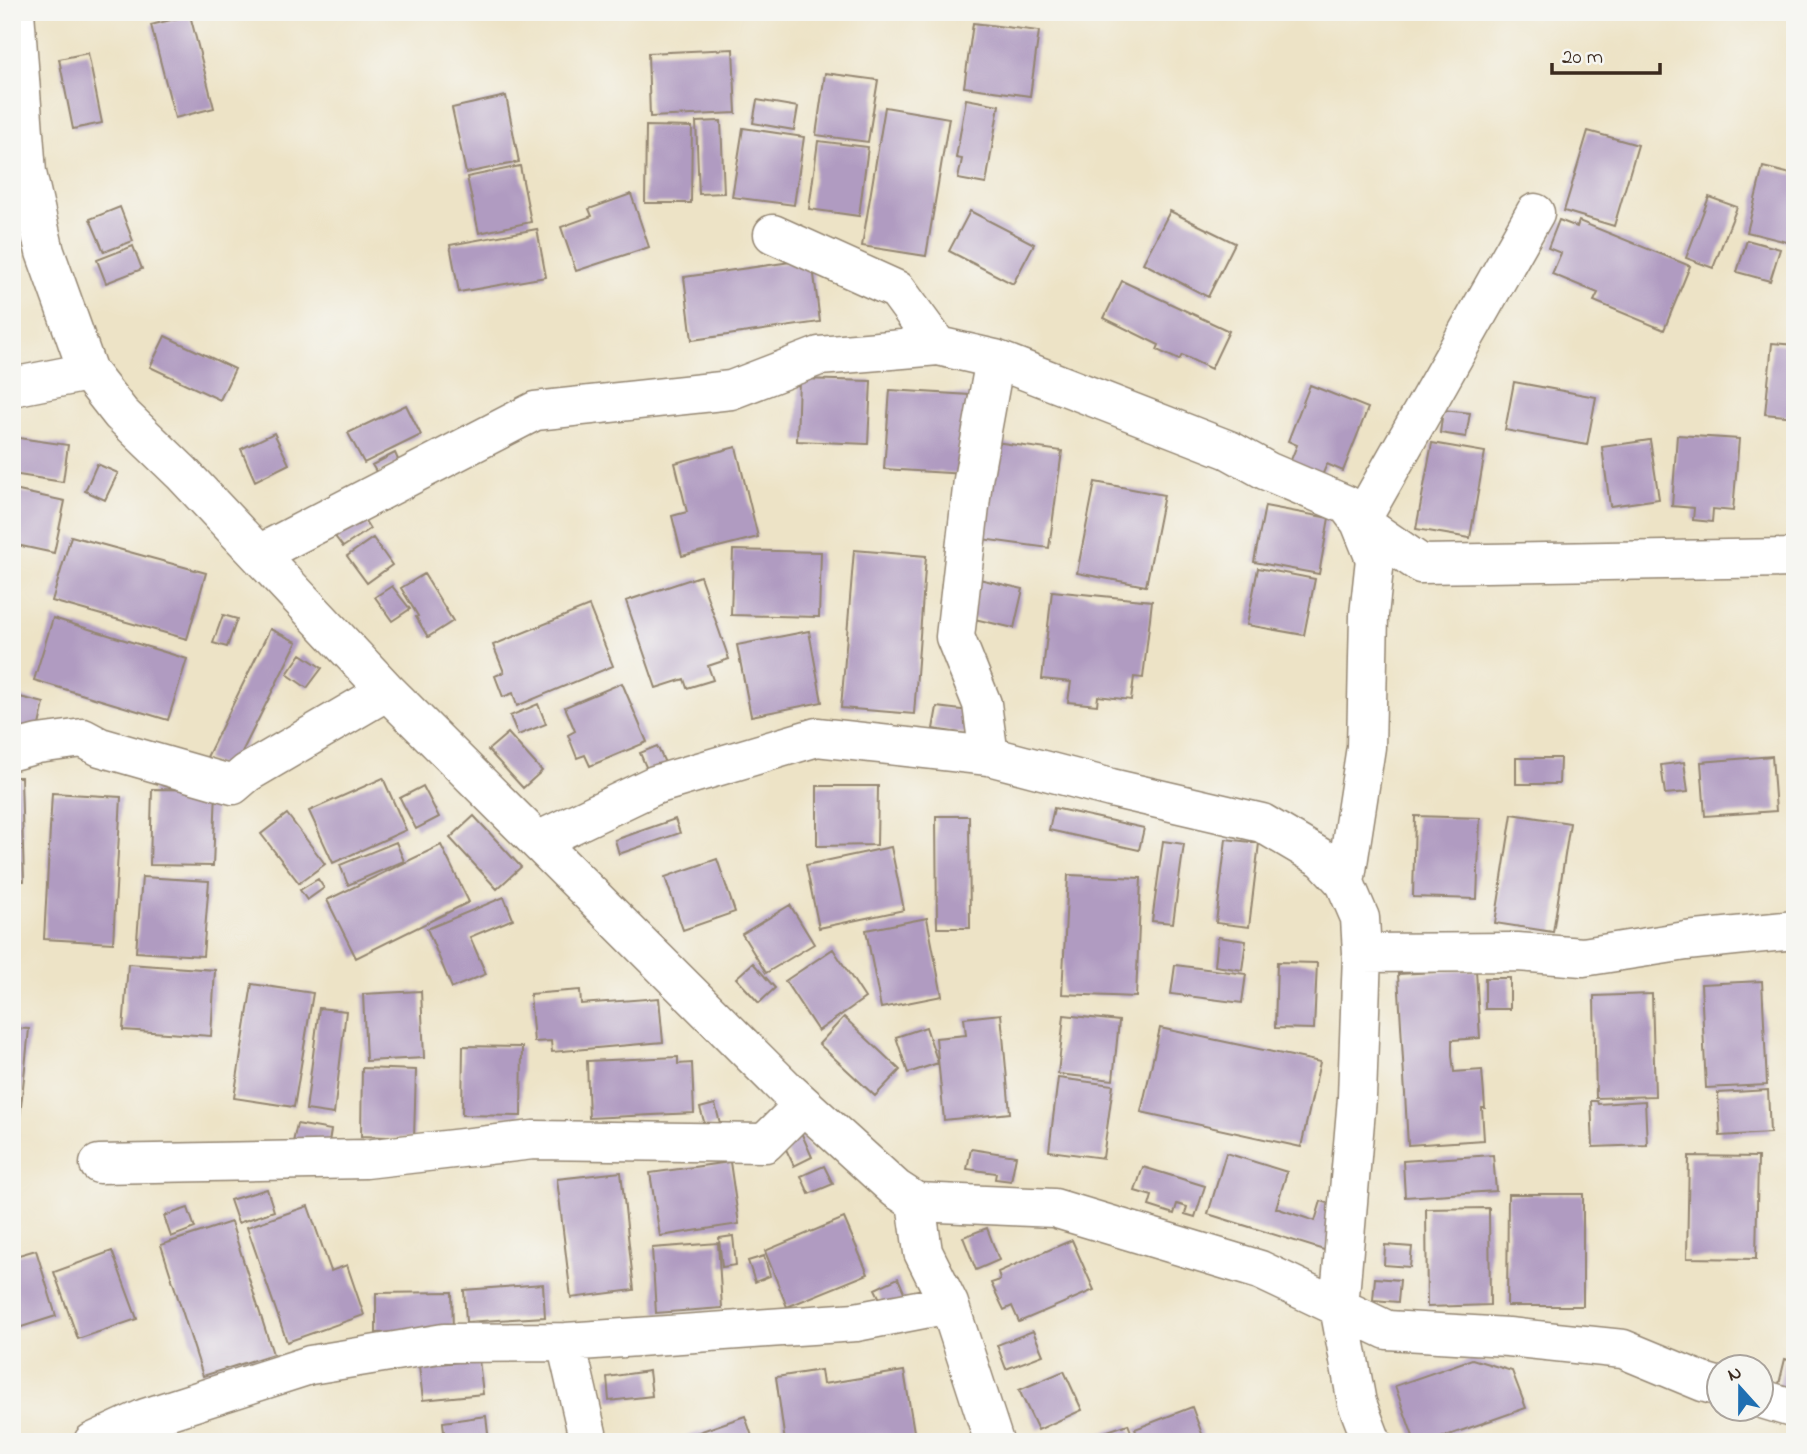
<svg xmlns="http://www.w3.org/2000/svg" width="1807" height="1454" viewBox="0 0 1807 1454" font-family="'Indie Flower',sans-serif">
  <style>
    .building { fill: #b09bc1 }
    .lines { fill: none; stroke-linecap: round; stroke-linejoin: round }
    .minor-casing { stroke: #948672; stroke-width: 41 }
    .minor { stroke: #fff; stroke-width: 38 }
  </style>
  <rect width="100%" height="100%" fill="#f6f6f2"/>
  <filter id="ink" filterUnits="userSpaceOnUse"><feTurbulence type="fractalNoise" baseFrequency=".0143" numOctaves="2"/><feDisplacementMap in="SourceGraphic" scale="14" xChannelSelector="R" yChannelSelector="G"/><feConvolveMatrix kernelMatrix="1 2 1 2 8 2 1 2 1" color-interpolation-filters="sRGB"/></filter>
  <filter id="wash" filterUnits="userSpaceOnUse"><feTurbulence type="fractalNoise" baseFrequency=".00686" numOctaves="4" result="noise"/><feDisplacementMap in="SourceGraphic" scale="28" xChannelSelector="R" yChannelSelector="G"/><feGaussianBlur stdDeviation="1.57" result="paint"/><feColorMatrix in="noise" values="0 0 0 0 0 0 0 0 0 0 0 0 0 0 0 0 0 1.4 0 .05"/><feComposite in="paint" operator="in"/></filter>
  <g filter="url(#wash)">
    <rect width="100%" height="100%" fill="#ede3c6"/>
    <g id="blocks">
      <path class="building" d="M190,15L214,108L175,118L151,25Z
        M973,23L1039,31L1030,96L964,87Z
        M733,49L736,113L650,117L648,53Z
        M88,53L102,123L73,129L59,59Z
        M825,73L878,80L868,142L816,135Z
        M506,96L519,162L466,173L452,108Z
        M966,99L999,105L986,184L958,179L962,159L956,158Z
        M757,100L798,107L794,130L753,123Z
        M885,107L949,118L926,256L862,246Z
        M721,121L724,193L699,194L696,122Z
        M646,126L692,127L691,203H645Z
        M743,128L804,137L794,205L732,197Z
        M1588,131L1638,145L1614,226L1564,211Z
        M818,141L868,147L859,216L809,209Z
        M520,166L531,222L479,233L467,177Z
        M1763,167L1795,175V244L1747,232Z
        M631,194L649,247L576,271L561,227L592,216L589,209Z
        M1709,197L1737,207L1713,268L1686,258Z
        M120,207L133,241L104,252L90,219Z
        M970,211L1034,244L1013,284L949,251Z
        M1170,211L1235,243L1208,297L1143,263Z
        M1559,220L1577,227L1579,221L1690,266L1664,330L1594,301L1598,293L1552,274L1561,253L1548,248Z
        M537,229L546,277L459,292L450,245Z
        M1747,240L1780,249L1770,281L1737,272Z
        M133,246L142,269L106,283L97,260Z
        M812,259L820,322L692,340L684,277Z
        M1122,281L1229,331L1211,369L1182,355L1179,360L1157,350L1159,345L1104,318Z
        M165,336L235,369L220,400L150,367Z
        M1772,343L1795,345V417L1765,414Z
        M799,379L871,381L868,444L797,441Z
        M1514,382L1596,397L1587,445L1505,430Z
        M1310,385L1368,408L1343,471L1327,464L1321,478L1289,465L1297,445L1288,441Z
        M890,390L970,395L965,474L884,469Z
        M406,405L421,435L364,463L348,433Z
        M1443,410L1470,413L1466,437L1440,433Z
        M274,433L289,464L255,481L241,449Z
        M1677,435L1739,439L1733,511L1713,509L1712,522L1693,520L1694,508L1672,506Z
        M12,437L68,445L63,482L12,474Z
        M1650,440L1659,499L1610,506L1602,447Z
        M987,441L1062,451L1049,548L974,538Z
        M1432,443L1485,452L1470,538L1416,529Z
        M736,447L758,537L682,556L672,516L687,512L675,463Z
        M395,453L399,462L377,473L372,465Z
        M97,464L118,473L105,500L85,491Z
        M1095,482L1164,495L1146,586L1077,573Z
        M14,490L65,501L54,553L12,544V497Z
        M1265,506L1329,518L1319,574L1254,562Z
        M362,516L370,529L343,547L334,535Z
        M71,536L206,573L187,639L52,601Z
        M373,538L392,565L367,583L347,556Z
        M733,550L821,552L819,617L731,615Z
        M854,550L926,556L914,714L841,708Z
        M1258,568L1315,579L1304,635L1247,625Z
        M424,574L453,621L428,637L416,617L418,616L401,588Z
        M700,576L729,659L708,666L713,680L687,688L684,679L656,688L626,601Z
        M979,579L1023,589L1014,628L970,618Z
        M392,586L410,609L392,621L375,597Z
        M1052,591L1152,601L1143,678L1134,677L1131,700L1098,696L1097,705L1068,702L1071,682L1042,679Z
        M589,606L613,666L517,706L513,693L503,697L495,676L504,672L493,645Z
        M223,615L237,619L227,647L213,643Z
        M53,618L187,659L168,720L34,680Z
        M270,629L297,642L232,772L206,759Z
        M809,631L822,702L751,716L737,645Z
        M301,654L322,668L307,688L287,674Z
        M622,683L647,742L590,766L585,755L577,758L568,735L575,731L565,707Z
        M12,695L44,703L37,734L12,728Z
        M538,704L546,724L518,735L510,716Z
        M937,707L970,711L966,734L933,729Z
        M508,733L542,771L523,788L488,750Z
        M657,746L667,767L649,774L640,753Z
        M1772,756L1776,811L1705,816L1701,762Z
        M1516,758H1560L1559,784H1516Z
        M1684,762L1688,792L1665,794L1661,765Z
        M12,777H21L24,881H12Z
        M383,778L406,830L333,863L309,811Z
        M423,786L439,817L416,829L400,798Z
        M817,786H878L877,845L817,846Z
        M152,789L216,790L213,866L150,865Z
        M52,793L121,797L113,943L44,939Z
        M1054,808L1144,828L1139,850L1049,830Z
        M287,814L325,864L299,883L261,834Z
        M1512,814L1570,823L1553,932L1495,923Z
        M474,816L521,867L497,889L450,838Z
        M936,816H969L970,928H937Z
        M1415,816L1480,818L1477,899L1413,897Z
        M675,819L680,833L619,854L615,840Z
        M1226,839L1259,843L1249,927L1216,923Z
        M1163,841L1184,844L1173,923L1152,921Z
        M396,842L404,861L348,885L340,865Z
        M441,845L469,902L356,958L327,900Z
        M891,847L904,910L819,928L806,865Z
        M717,859L735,912L683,930L665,877Z
        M1068,875L1141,878L1136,997L1062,994Z
        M142,877L209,881L203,956L136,952Z
        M318,879L324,888L307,900L300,890Z
        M504,897L513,919L470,937L486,974L452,988L427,929Z
        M790,905L814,944L766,973L742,934Z
        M927,918L942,996L881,1008L866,930Z
        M1218,937L1246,941L1242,970L1215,966Z
        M833,949L865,998L818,1031L785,981Z
        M1277,962L1317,963L1314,1029L1275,1028Z
        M753,963L775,988L759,1003L736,978Z
        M128,964L215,970L211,1036L123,1030Z
        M1175,965L1246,974L1242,1003L1171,994Z
        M1476,970L1480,1038L1452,1040V1055L1454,1072L1482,1070L1485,1108H1482L1484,1140L1408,1145L1398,974Z
        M1485,978H1510V1009H1485Z
        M1762,981L1767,1085L1706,1088L1701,984Z
        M252,984L313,993L294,1107L234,1098Z
        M580,990L581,1004L659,998L663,1042L552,1052L551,1041L534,1042L530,994Z
        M421,991L424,1058L366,1061L363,994Z
        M1652,994L1655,1096L1596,1098L1594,996Z
        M319,1008L346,1011L334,1114L306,1110Z
        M1001,1014L1010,1113L944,1120L936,1038L966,1035L964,1018Z
        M1064,1015L1119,1021L1113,1080L1058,1074Z
        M844,1017L900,1070L875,1096L819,1044Z
        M926,1027L938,1063L908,1073L896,1037Z
        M12,1028L29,1029L16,1155H12Z
        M1160,1028L1320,1062L1301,1147L1141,1112Z
        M463,1046L522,1047L521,1116L462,1115Z
        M678,1057V1064L692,1063L694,1113L589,1118L587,1061Z
        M362,1068L416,1070L414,1138L361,1136Z
        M1058,1078L1113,1085L1103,1158L1049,1151Z
        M1768,1090L1770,1133L1720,1136L1718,1093Z
        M1591,1101H1597L1598,1104L1645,1101L1647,1145L1593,1147Z
        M715,1104L720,1123L706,1128L700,1108Z
        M297,1124L331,1130L327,1154L292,1147Z
        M800,1130L812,1157L794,1166L781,1139Z
        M971,1149L1016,1156L1011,1181L995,1179L996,1173L967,1169Z
        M1226,1153L1287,1172L1276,1208L1315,1221L1321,1201L1341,1207L1327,1251L1208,1214Z
        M1493,1155L1496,1191L1405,1197L1403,1161Z
        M1689,1156L1758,1157L1756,1259L1687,1258Z
        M730,1162L739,1224L660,1236L650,1173Z
        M824,1166L833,1184L809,1194L801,1176Z
        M1143,1167L1205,1186L1195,1217L1185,1214L1187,1207L1177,1204L1174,1214L1149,1206L1152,1196L1135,1191Z
        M621,1172L634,1290L571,1298L557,1179Z
        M267,1189L274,1211L238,1223L230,1200Z
        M1508,1194H1583V1306H1507Z
        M308,1206L331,1271L347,1265L364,1315L287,1342L247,1227Z
        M188,1208L195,1228L171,1237L164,1216Z
        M1489,1208L1490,1305L1427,1307L1426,1209Z
        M844,1218L868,1274L787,1307L765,1251Z
        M231,1222L273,1354L203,1376L161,1245Z
        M987,1228L999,1260L976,1270L963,1237Z
        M733,1236L736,1265L722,1267L719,1238Z
        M1072,1240L1094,1290L1019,1322L1012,1306L1004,1310L991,1283L1000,1280L998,1272Z
        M718,1243L722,1308L656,1313L652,1248Z
        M1385,1245L1412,1247L1410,1267L1384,1265Z
        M36,1250L56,1316L12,1330V1257Z
        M112,1251L137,1319L78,1339L54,1272Z
        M764,1256L770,1276L755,1282L748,1261Z
        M898,1278L907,1299L885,1309L875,1289Z
        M1375,1278L1400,1280L1398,1302L1373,1300Z
        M543,1284L545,1317L466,1322L464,1290Z
        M452,1292L453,1331L376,1333V1293Z
        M1033,1331L1043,1355L1006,1369L997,1345Z
        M1472,1359L1512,1371L1526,1408L1429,1442H1415L1395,1386Z
        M1785,1359L1795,1362V1393L1778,1388Z
        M479,1360L483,1394L423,1400L419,1366Z
        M821,1370L823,1384L904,1371L915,1438L890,1442H785L776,1377Z
        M649,1371L652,1396L609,1401L607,1377Z
        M1064,1371L1082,1410L1038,1430L1019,1390Z
        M1192,1407L1205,1442H1140L1135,1429Z
        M486,1416L489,1442H445L443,1422Z
        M745,1416L754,1442H673V1441Z
        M1128,1424L1135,1442H1079L1096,1435Z"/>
    </g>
  </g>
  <g filter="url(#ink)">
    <use href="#blocks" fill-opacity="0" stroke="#948672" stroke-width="2"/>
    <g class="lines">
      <g class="minor-casing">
        <path id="minor" d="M15,12L27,173L45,252L88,372L121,414L182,473L387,691L786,1089L896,1189L916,1202L923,1252L949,1304L994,1442
          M1535,213L1360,522L1421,564L1795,558
          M773,234L897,290L938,346L995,359L1229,450L1267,471L1347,505L1360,522L1375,559L1369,615L1366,747L1345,883
          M12,387L88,372
          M259,554L535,411L731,390L819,356L938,346
          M12,751L38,744L83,738L100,747L233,785L247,773L387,691
          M989,756L982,704L955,637L973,480L995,359
          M538,841L655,785L817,737L989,756L1111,788L1262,823L1323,859L1345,883L1360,918L1362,953L1357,1098L1339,1307L1357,1403L1372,1442
          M1362,953L1517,952L1583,957L1686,941L1795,930
          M99,1164L366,1159L533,1140L765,1143L803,1105
          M916,1202L1054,1208L1260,1270L1387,1330L1508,1337L1623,1349L1703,1382L1720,1387
          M566,1342L589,1442
          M1762,1399L1795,1409
          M93,1442L145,1418L310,1365L444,1343L566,1342L856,1322L949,1304"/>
      </g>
      <use href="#minor" class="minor"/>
    </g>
  </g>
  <rect width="1807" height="1454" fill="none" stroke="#f6f6f2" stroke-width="42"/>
  <g transform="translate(1740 1388) rotate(339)"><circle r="33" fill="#f6f6f2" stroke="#aba49d" stroke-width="2"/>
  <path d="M0-5L12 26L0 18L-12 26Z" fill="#1f6fb2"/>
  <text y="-10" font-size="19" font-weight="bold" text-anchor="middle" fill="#3b2a1e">N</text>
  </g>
  <path d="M1552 63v10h108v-10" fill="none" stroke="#3b2a1e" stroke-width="3.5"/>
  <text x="1562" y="63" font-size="21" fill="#3b2a1e" stroke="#f6f6f2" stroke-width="5" paint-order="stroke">20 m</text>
</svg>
